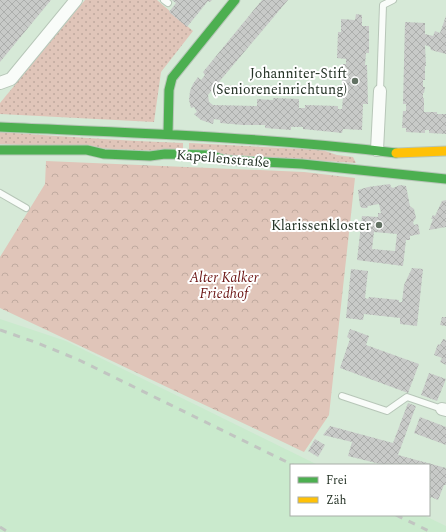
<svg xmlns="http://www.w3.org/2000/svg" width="446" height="532" viewBox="0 0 446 532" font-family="Spectral,serif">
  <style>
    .built { fill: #caeacd }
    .grass { fill: url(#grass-dots) }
    .park { fill: url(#park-crowns) }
    .building { fill: url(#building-cross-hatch); fill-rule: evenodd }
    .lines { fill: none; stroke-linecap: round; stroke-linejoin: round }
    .lane-casing { stroke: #b7c6b8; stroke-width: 8 }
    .street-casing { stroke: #b7c6b8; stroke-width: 14 }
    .fast-casing { stroke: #b7c6b8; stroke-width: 11 }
    .slow-casing { stroke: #b7c6b8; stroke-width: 11 }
    .lane { stroke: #f9fcf9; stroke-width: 6 }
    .street { stroke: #f9fcf9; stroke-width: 12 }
    .fast { stroke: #4caf50; stroke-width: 9 }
    .slow { stroke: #ffc107; stroke-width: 9 }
    .rail { stroke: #c1c5c1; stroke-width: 3; stroke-dasharray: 7 7; stroke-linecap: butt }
    .poi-dot { fill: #627163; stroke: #fff; stroke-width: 1.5 }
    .labels { text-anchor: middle; stroke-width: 4; stroke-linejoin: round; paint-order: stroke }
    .poi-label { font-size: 14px; fill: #233124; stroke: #fff; text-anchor: end }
    .street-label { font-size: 14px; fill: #233124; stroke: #fff }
    .park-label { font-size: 14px; font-style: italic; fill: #6c1615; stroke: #fff }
  </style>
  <defs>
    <pattern id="grass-dots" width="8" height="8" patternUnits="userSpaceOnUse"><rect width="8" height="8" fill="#e0c5b9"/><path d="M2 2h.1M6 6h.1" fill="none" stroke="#c0aa9f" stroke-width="1.8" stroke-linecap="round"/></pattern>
    <pattern id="park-crowns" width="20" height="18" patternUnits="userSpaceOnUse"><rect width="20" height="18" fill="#e0c5b9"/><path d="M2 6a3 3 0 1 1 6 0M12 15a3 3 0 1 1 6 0" fill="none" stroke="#c0aa9f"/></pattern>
    <pattern id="building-cross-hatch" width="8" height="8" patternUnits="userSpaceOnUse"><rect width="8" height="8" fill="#c8cac8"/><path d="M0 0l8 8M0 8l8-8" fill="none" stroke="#acaeac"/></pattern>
  </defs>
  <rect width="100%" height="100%" fill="#d6e9d7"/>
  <path class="built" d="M0,319L66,341L318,465H291V515H423L446,526V532H0Z"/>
  <path class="grass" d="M85,0H157L193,31L161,72L154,122L0,114V103Z
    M0,132C61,136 122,141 183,143V152L0,144Z
    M189,143L322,150L337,155L353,157L356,163L189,152Z"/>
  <path class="park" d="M46,161L304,172L355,178L329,415L304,452L0,308V257L45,184Z"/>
  <path class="building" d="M0,0H51L0,62Z
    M172,0H212L210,2L208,1L187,27L169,12L176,3Z
    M262,0H288L208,95L209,102L213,105L257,106V99L273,100V98L299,99V108H305V105L338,106V109H342L343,97H341L343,64H346V59L337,58L338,32H341V19L355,20L356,14L362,15V26H369V53H366L365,65H367L368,104H363L362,130L343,129L342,133L303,129V127H291V130L265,128V125H243L220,123V120L214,119L213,124L201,120L194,114L197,112L194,107L191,108L189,100L190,91L193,84L198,77L201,80L205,75L203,72Z
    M446,16V54L431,50L430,47L425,45L426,66H425V80H423V87H425L424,93H423V98H424V112H437V114H446V134L429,133V130H425V133L406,132V128H402L403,111H406V104H403L405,22L425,23V34L433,36L435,31L440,33Z
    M390,184L391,187L393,188L400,185L406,186L410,206L414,209L416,218L413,222L414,225L418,224L420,234L410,236V240H406L403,266L357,260L362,216L378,217V213H381L379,204L368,206L367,208H362L360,206L358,190L368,187ZM374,232L397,234L395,251L372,249Z
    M446,200V227L429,230L433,219H431L433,215L435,216L442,201Z
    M412,268L423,269L417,326L400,324V318L364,314L363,320L346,318L351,269L368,271L365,298L368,299L369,297L399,300V302H402L404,285Z
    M442,317H446V326L440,325Z
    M350,329L369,336L366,345L419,364L408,393L340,368L350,339L347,337Z
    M443,339L446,340V365L440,362L442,358L434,355L438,344L440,345Z
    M429,373L446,379L437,401L421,395Z
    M408,403L416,406L398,455L446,468V485H444L438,500L431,497L429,500V465H384L348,456L352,442L323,435L330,426L393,443Z
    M420,417L446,427V445L414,433Z
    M315,439L325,445L318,457L308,451Z"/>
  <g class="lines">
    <g class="lane-casing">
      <path id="lane" d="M164,0L168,3
        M380,91L383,5L393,0
        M0,193L26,208
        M342,396L387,411L407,397L442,409"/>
    </g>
    <g class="street-casing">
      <path id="street" d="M0,83L11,79L76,0
        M377,150L380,91
        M442,409L446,410"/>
    </g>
    <g class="fast-casing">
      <path id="fast" d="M0,127C132,133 265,137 396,153
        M168,134L169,90L172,78L235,0
        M0,150H87L104,154L150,156L165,154L210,155L224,160L302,164L446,179"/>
    </g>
    <g class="slow-casing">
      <path id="slow" d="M396,153L446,151"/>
    </g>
    <use href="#lane" class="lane"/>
    <use href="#street" class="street"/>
    <use href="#fast" class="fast"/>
    <use href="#slow" class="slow"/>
    <path class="rail" d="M0,330L35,342L79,360L293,465
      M396,515L431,532
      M0,527L8,532"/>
  </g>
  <g class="poi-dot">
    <circle cx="355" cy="81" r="4"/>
    <circle cx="379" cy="225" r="4"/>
  </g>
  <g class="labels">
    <g class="poi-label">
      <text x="347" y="78">Johanniter-Stift<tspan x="347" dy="16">(Senioreneinrichtung)</tspan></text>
      <text x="371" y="230">Klarissenkloster</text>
    </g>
    <g class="street-label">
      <text transform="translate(223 158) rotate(5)" y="5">Kapellenstraße</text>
    </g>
    <g class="park-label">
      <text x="224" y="282">Alter Kalker<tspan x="224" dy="16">Friedhof</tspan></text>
    </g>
  </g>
  <rect x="290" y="464" width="140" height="52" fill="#ffffff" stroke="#a7ada7"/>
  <rect x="298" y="477" width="20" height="6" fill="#4caf50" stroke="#a7ada7"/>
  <text x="326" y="484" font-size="12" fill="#233124">Frei</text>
  <rect x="298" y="497" width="20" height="6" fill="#ffc107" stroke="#a7ada7"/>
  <text x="326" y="504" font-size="12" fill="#233124">Zäh</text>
</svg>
